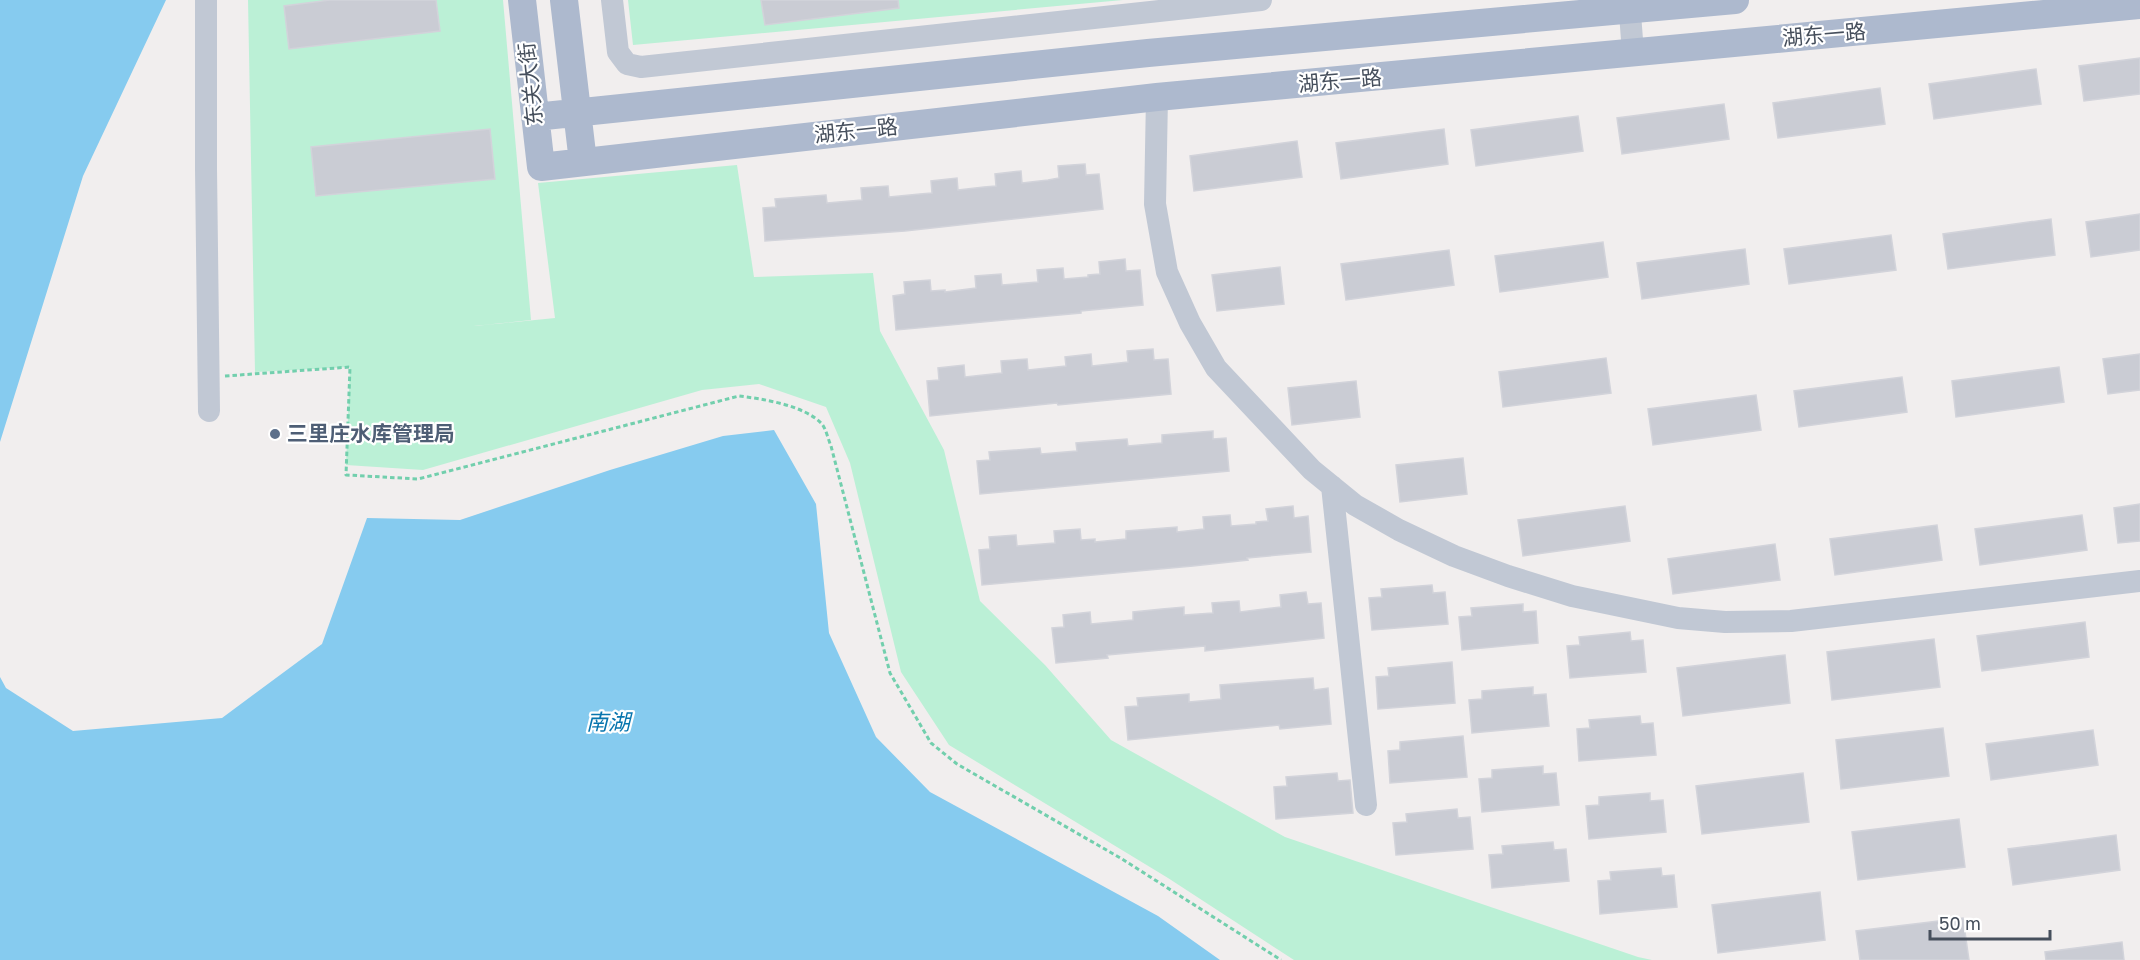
<svg xmlns="http://www.w3.org/2000/svg" width="2140" height="960" viewBox="0 0 2140 960" font-family="'Golos Text','Noto Sans SC',sans-serif">
  <style>
    .green { fill: #bbf0d6 }
    .water { fill: #86cbef }
    .building { fill: #caccd4; stroke: #d2d3da; stroke-width: 1.5 }
    .lines { fill: none; stroke-linecap: round; stroke-linejoin: round }
    .path { stroke: #72cfad; stroke-width: 3; stroke-dasharray: 4.5 3; stroke-linecap: butt }
    .minor { stroke: #c1c8d4; stroke-width: 22 }
    .major { stroke: #adb9ce; stroke-width: 28 }
    .service-dot { fill: #5c6f8a; stroke: #fff; stroke-width: 2 }
    .labels { text-anchor: middle; stroke-width: 4.5; stroke-linejoin: round; paint-order: stroke }
    .street-label { font-size: 21px; fill: #464f5c; stroke: #fff }
    .service-label { font-size: 21px; font-weight: bold; fill: #4e5e75; stroke: #fff; text-anchor: start }
    .water-label { font-size: 22px; font-style: italic; fill: #0775ae; stroke: #fff }
  </style>
  <rect width="100%" height="100%" fill="#f1eeee"/>
  <path class="green" d="M248,0H503L531,320L474,326L555,318L538,183L737,165L754,277L873,273L880,331L944,450L980,601L1045,665L1111,740L1285,837L1638,957L1652,960H1294L1168,878L949,745L901,672L850,463L826,407L759,384L702,390L423,470L346,465L350,367L255,372Z
    M628,0H1123L633,45Z"/>
  <path class="water" d="M0,0H166L83,176L0,442Z
    M774,430L816,504L829,633L876,737L930,792L1158,916L1220,960H0V677L6,688L73,731L222,718L322,644L367,518L460,520L610,470L723,436Z"/>
  <path class="building" d="M330,0H436L440,31L289,49L284,6Z
    M761,0H898L899,8L765,25Z
    M2140,58V94L2084,101L2079,66Z
    M2036,69L2041,104L1934,119L1929,84Z
    M1880,88L1885,124L1778,138L1773,103Z
    M1724,104L1729,139L1622,154L1617,118Z
    M1578,116L1583,151L1476,166L1471,130Z
    M490,129L495,179L316,196L311,147Z
    M1444,129L1448,164L1341,179L1336,143Z
    M1297,141L1302,177L1194,191L1190,156Z
    M1085,164L1086,175L1099,174L1103,209L905,231L765,241L763,208L776,207L775,199L826,195L827,203L862,200L861,188L888,186L889,197L920,194L932,193L931,181L957,178L958,190L984,187L996,186L995,174L1021,171L1022,183L1048,180L1059,178L1058,166Z
    M2140,214V250L2091,257L2086,222Z
    M2051,219L2055,255L1948,269L1943,234Z
    M1891,235L1896,270L1789,284L1784,249Z
    M1603,242L1608,277L1500,292L1495,256Z
    M1745,249L1749,284L1642,299L1637,263Z
    M1449,250L1454,285L1346,300L1341,264Z
    M1125,259L1126,271L1140,270L1143,305L1081,311V313L896,330L893,296L905,294L904,282L930,280L931,291L945,290V292L976,288L975,276L1001,274L1002,285L1038,282L1037,270L1063,268L1064,279L1088,277V275L1100,274L1099,262Z
    M1280,267L1284,304L1217,311L1212,275Z
    M1153,349L1154,360L1168,359L1171,394L1058,405L1057,403L930,416L927,381L939,380L938,368L964,365L965,377L1002,373L1001,361L1027,359L1028,370L1066,366L1065,357L1091,354L1092,366L1128,362L1127,351Z
    M2140,354V390L2108,394L2103,359Z
    M1606,358L1611,393L1503,407L1499,372Z
    M2059,367L2064,402L1956,417L1952,381Z
    M1902,377L1907,412L1799,427L1794,391Z
    M1356,381L1360,417L1292,425L1288,388Z
    M1756,395L1761,430L1653,445L1648,409Z
    M1213,431V439L1226,438L1229,471L980,494L977,461L990,460L989,452L1040,448L1041,454L1077,451L1076,443L1127,439L1128,446L1162,443V435Z
    M1463,458L1467,494L1400,502L1396,465Z
    M2140,504V541L2118,543L2114,508Z
    M1293,506L1294,518L1308,516L1311,552L1247,558L1248,560L1193,566L982,585L979,550L990,549L989,537L1016,535L1017,546L1055,543L1054,531L1080,529L1081,540L1095,539V542L1126,539V531L1177,527V532L1204,529L1203,517L1230,515L1231,526L1256,524V522L1268,521L1266,509Z
    M1625,506L1630,541L1523,556L1518,520Z
    M2082,515L2087,550L1980,565L1975,529Z
    M1937,525L1942,560L1835,575L1830,539Z
    M1775,544L1780,580L1673,594L1668,559Z
    M1432,585L1433,593L1445,592L1448,624L1372,630L1369,598L1382,597L1381,589Z
    M1306,592L1308,604L1321,603L1324,638L1205,651V646L1107,655L1108,658L1056,663L1052,628L1064,627L1063,615L1090,612L1091,624L1133,620V612L1162,609L1184,607V615L1213,613L1212,603L1239,601L1240,612L1281,607L1280,595Z
    M1523,604V612L1536,611L1538,643L1462,650L1459,617L1472,616L1471,608Z
    M2085,622L2089,657L1982,671L1977,636Z
    M1630,632L1631,641L1643,640L1646,672L1570,678L1567,646L1580,645L1579,637Z
    M1934,639L1940,687L1832,700L1827,652Z
    M1785,655L1790,703L1683,716L1677,668Z
    M1452,662L1455,703L1378,709L1376,677L1389,676L1388,668Z
    M1313,678L1314,690L1328,688L1331,724L1280,729L1279,725L1128,740L1125,707L1138,706L1137,698L1189,694V702L1221,699L1220,685Z
    M1533,687V695L1546,694L1549,726L1472,733L1469,700L1482,699V691Z
    M1640,716L1641,724L1653,723L1656,755L1579,761L1577,729L1590,728L1589,720Z
    M1943,728L1949,776L1841,789L1836,740Z
    M2093,730L2098,765L1991,780L1986,744Z
    M1463,736L1467,777L1390,783L1388,751L1400,750V742Z
    M1543,766V774L1556,773L1559,805L1482,812L1479,779L1492,778V770Z
    M1337,773L1338,781L1350,780L1353,813L1276,819L1274,787L1287,786L1286,777Z
    M1803,773L1809,822L1702,834L1696,786Z
    M1650,793V801L1663,800L1666,832L1589,839L1586,806L1599,805V797Z
    M1457,809L1458,818L1470,817L1473,849L1396,855L1393,823L1407,822L1406,814Z
    M1959,819L1965,867L1858,880L1852,832Z
    M2116,835L2120,870L2013,885L2008,849Z
    M1553,842L1554,850L1566,849L1569,881L1492,888L1489,855L1503,854L1502,846Z
    M1661,868L1662,876L1674,875L1677,907L1600,914L1598,881L1611,880L1610,872Z
    M1820,892L1825,940L1718,953L1712,905Z
    M1963,918L1969,960H1860L1856,931Z
    M2122,942L2124,960H2046L2045,952Z"/>
  <g class="lines">
    <path class="path" d="M225,376L350,367L346,475L418,479L739,396C763,399 804,405 822,424C826,429 828,439 831,446L890,673L931,743L957,764L1122,859L1281,960"/>
    <path class="minor" d="M206,0V169L209,411
      M612,0L618,52L627,64L641,67L1261,0
      M1629,0L1633,53
      M1157,97L1155,204L1167,272L1190,323L1216,368L1312,470L1355,505L1399,530L1454,556L1508,576L1572,596L1678,618L1725,622L1791,621L2140,581
      M1332,486L1366,805"/>
    <path class="major" d="M522,0L541,167L1157,97L2140,5
      M564,0L583,162
      M535,117L1148,53L1735,0"/>
  </g>
  <circle class="service-dot" cx="275" cy="434" r="6"/>
  <g class="labels">
    <g class="street-label">
      <text transform="translate(1824 35) rotate(-5)" y="7">湖东一路</text>
      <text transform="translate(1340 81) rotate(-5)" y="7">湖东一路</text>
      <text transform="translate(531 84) rotate(-96)" y="7">东关大街</text>
      <text transform="translate(856 131) rotate(-6)" y="7">湖东一路</text>
    </g>
    <g class="service-label">
      <text x="287" y="441">三里庄水库管理局</text>
    </g>
    <g class="water-label">
      <text x="608" y="730">南湖</text>
    </g>
  </g>
  <path d="M1930 930v9h120v-9" fill="none" stroke="#464f5c" stroke-width="3"/>
  <text x="1939" y="930" font-size="18" fill="#464f5c" stroke="#ffffff" stroke-width="4.5" paint-order="stroke">50 m</text>
</svg>
